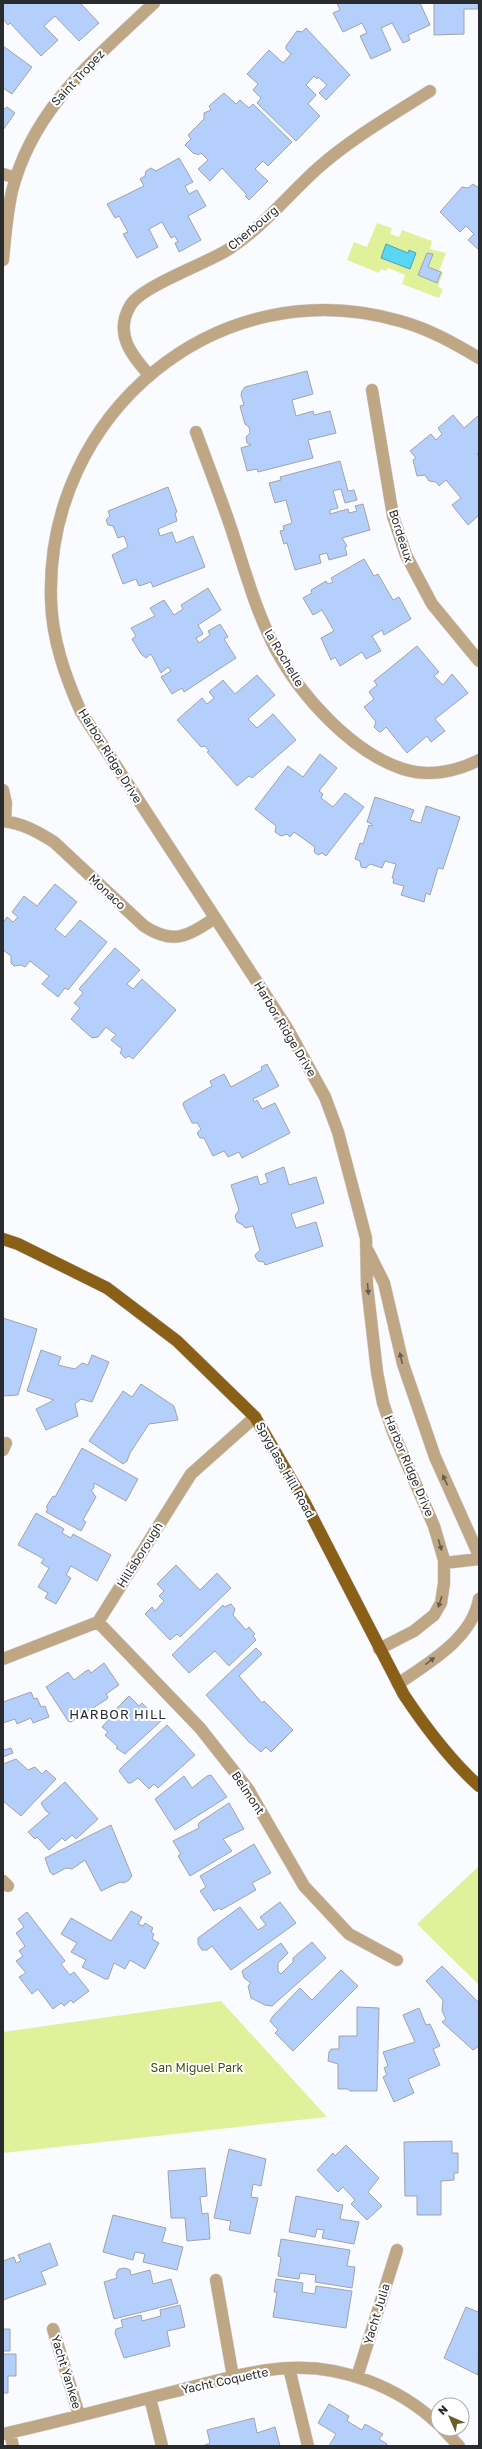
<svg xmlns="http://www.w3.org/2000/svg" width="482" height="2449" viewBox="0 0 482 2449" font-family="'Golos Text',sans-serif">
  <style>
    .green { fill: #e1f19b }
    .water { fill: #5ad5f5; stroke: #4ca2b9 }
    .building { fill: #b5cffc; stroke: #a0a4aa }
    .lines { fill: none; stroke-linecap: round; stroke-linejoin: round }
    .minor-casing { stroke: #d4d6d9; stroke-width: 13 }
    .major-casing { stroke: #d4d6d9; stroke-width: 13 }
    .minor { stroke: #bfa786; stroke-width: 12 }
    .major { stroke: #8a6019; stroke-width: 12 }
    .oneway { fill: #665d51 }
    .labels { text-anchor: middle; stroke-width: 4; stroke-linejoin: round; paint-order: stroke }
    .street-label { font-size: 12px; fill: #2a2b2e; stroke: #fff }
    .park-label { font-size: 12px; fill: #49510e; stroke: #fff }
    .neighbourhood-label { font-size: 13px; letter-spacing: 1px; fill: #2a2b2e; stroke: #fff }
  </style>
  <rect width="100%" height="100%" fill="#f9fbfe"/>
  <path class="green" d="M377,223L392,228L390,234L399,237L402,230L432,241L430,249L446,253L439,271L443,272L438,287L443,289L439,298L402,284L405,275L388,268L386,271L381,269L379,273L347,260L354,242L367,247Z
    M479,1866V1985L417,1924Z
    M221,2001L327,2117L3,2153V2032Z"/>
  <path class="water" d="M386,244L408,253L409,250L416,253L410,269L381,258Z"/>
  <path class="building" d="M3,3H80L99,23L79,41L55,16L44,26L58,40L41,56L10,23L8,25L3,19Z
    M337,3H420L430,25L408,35L410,40L403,43L392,23L381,28L391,50L371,59L360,36L367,33L362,23L343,32L333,13L340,10Z
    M434,3H478V9H464V34L434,35Z
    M306,28L350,75L326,100L319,93L327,85L318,77L317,79L314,76L306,85L316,95L308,104L320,116L296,141L257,103L261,98L253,90L258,84L247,74L269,50L283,63L291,54L286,49V46L297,31L302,32Z
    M3,46L32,67L12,94L3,88Z
    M224,93L236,104L240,100L249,108L253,104L292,142L268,166L263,161L255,169L268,181L249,200L245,196L247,195L222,168L210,181L198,169L208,160L201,153L198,155L195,153L194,154L185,145L191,139L188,135L204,119V113L211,110L209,106Z
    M7,107L15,113L3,130V110Z
    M179,158L193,182L185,186L189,194L197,190L206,206L188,216L201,240L179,252L175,243L178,242L175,236L171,238L162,222L149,229L158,247L137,258L123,234L128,232L119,216L115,218L107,204L144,186L140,179L145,176L146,171L151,168L156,171Z
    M473,184L479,188V250L468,240L474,234L466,226L460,232L440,212L462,187L468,188Z
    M427,253L433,254L428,267L441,272L437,283L418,275Z
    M307,371L313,394L292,400L296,416L313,411L314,415L330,411L336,433L308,440L313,458L258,472L257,469L247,471L241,448L251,445L247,443L246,437L250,433L249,427L245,424L240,406L244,405L241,395L242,391L245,387Z
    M453,415L464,428L479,415V452L477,454L479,457V515L468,525L452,505L461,498L446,480L439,486L436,482L429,481L425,475L417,476L413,460L416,458L410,451L431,434L436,440L442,434L438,428Z
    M340,461L348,491L354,490L357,500L345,503L341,489L333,491L338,508L330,510V514L348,509L349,513L357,511L355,506L363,504L370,530L342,538L347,546L345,547L347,555L329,560L327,553L319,555L321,563L295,570L287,543L284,544L280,531L284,530L283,526L292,523L286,500L275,503L269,483L281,480L280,477Z
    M168,487L177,512L175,513L177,521L158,529L160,536L172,532L176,543L193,536L205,567L153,587L151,582L139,586L136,579L123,584L112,555L128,547L124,536L118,538L113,526L108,525L106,520L110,516L108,511Z
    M364,559L374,576L378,574L393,600L399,597L411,619L384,635L382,630L372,636L381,651L366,659L362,652L340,666L335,657L331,660L321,638L334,631L322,610L313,615L303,598L312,593L311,590L326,581L328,584L333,582L331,578Z
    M208,588L221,610L198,625L203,634L196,638L199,643L210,635L208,631L220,624L228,637L224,639L236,658L184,692L182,688L172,694L161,677L171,671L168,667L161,673L151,654L146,658L141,654L132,639L136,636L131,628L155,616L150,608L164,600L174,615L183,609L181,605Z
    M417,646L439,672L434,676L443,685L452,674L468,693L435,719L445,731L431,742L427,736L407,753L386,727L381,732L378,731L374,727L376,722L364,707L374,699L369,692L377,685L374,681Z
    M257,675L275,695L248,719L257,728L273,714L296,740L252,778L249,776L237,786L207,752L209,751L205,746L201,747L177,720L202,698L207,704L214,698L209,692L223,680L235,694Z
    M320,754L337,768L319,791L323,794L321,798L333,807L345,793L364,807L326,856L322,853L318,855L314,852L315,847L294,832L290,837L287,834L281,836L275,832L276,826L255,809L288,766L303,777Z
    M375,797L414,810L410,820L421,823L426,806L460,817L443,869L438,868L430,895L426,893L424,902L401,895L404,886L393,883L394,879L392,878L396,864L385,861L382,868L370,864L366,868L361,867L360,861L355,859L360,843L363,844L369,825L372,826V824L367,822Z
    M55,884L77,902L55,929L65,937L80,920L107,942L68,990L65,988L58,997L42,984L49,976L30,961L25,967L21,965L14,966L11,963V956L3,950V923L7,917L13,922L18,917L12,912L24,896L37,906Z
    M115,948L140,970L127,984L133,989L142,979L176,1010L133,1059L129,1056L125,1058L120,1053L122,1049L111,1040L116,1035L106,1027L98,1037L92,1038L71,1019L80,1008L74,1003L83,993L79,989Z
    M267,1064L279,1086L253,1099L254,1102L257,1100L262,1109L275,1103L290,1133L242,1158L239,1152L228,1157L224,1151L213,1156L204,1138H200L197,1133L201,1129L197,1123H192L183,1105L184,1102L212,1086L210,1081L224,1074L231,1087L262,1070L261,1067Z
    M284,1167L289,1185L316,1177L324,1203L291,1214L296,1228L316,1222L323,1246L265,1265L264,1262L258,1261L256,1258L255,1255L260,1250L253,1226L245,1228L243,1225L237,1222L235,1216L239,1210L231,1185L257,1176L260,1185L268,1182L265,1174Z
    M3,1318L37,1329L18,1395L3,1396Z
    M41,1350L61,1357L58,1365L75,1369L82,1363L88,1365L92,1355L109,1362L92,1402L81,1399L75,1404L78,1416L46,1430L36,1409L54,1400L27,1391Z
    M141,1384L174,1406L178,1420L149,1424L130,1453L127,1461L123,1464L89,1441L123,1391L132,1397Z
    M82,1448L138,1479L126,1501L94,1483V1488L91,1490L96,1497L83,1520L86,1522L81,1531L46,1512L48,1508L46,1507L53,1496L55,1497Z
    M36,1513L64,1529L62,1533L71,1538L73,1534L111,1555L97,1581L71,1566L66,1575L71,1578L56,1604L45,1598L48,1593L38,1587L49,1568L41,1563L44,1559L18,1545Z
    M176,1565L200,1590L217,1573L231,1588L180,1637L177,1634L170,1640L145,1614L152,1607L155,1611L164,1601L159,1596L164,1591L157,1584Z
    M231,1604L235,1609L233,1615L246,1630L249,1627L255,1634L253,1636L256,1640L229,1666L215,1651L189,1673L172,1655L223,1605L224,1607Z
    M256,1648L262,1654L239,1676L262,1703L264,1701L293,1730L271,1752L266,1747L261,1752L249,1742L206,1695Z
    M104,1663L119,1685L106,1694L108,1697L107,1699L71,1722L68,1721L46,1687L68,1672L74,1680L86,1671L89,1670L91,1673Z
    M31,1692L34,1699L37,1698L41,1707L45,1706L49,1717L33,1723L31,1718L17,1724L15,1719L3,1723V1702Z
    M129,1696L139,1706L142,1703L161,1721L125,1754L116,1748L118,1747L105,1735L108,1732L102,1727L110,1718L108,1717Z
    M167,1725L195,1755L158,1788L154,1784L149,1789L138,1778L131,1783H128L119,1771L121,1768Z
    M3,1747L4,1750L11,1748L13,1753L3,1757Z
    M16,1759L28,1770L35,1767L42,1774L46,1770L56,1779L21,1816L3,1801V1764Z
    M211,1775L227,1797L175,1830L155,1799L184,1776L192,1788L207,1776Z
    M65,1782L98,1819L76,1839L72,1835L65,1841L62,1838L49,1850L37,1837L35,1839L28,1832L50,1813L46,1811L41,1803Z
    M229,1803L244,1829L223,1839L232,1851L190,1876L178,1856L181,1854L173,1841L199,1828L198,1825L200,1822Z
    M111,1825L132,1876L129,1880L124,1883L120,1882L101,1891L85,1860L72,1869L66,1868L53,1875L50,1872L45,1858Z
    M254,1844L271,1873L252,1883L256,1890L221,1910L219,1908L214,1911L200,1891L206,1887L200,1876Z
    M280,1902L296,1923L231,1970L212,1946L207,1950H202L198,1944V1938L240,1907L258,1930L266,1925L260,1917Z
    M131,1911L142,1917L138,1924L143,1926L145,1923L153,1928L151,1932L154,1934L152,1939L159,1943L145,1969L130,1960L125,1969L114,1963L108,1979H105L82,1967L86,1960L71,1952L77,1943L61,1934L71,1918L111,1941Z
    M27,1912L65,1961L61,1964L70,1975L74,1972L89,1991L73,2003L71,2000L64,2006L61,2003L53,2009L38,1989L32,1994L19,1977L26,1973L16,1961L23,1956L19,1951L25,1946L16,1933L24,1927L18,1919Z
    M312,1942L326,1958L272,2006L265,2005L251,1998L248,1986L251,1983L244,1978L242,1971L281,1943L288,1953L278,1963V1971L281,1974L293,1962V1958Z
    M442,1966L479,2003V2046L473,2050L442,2022L446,2019L442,2011L443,2000L426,1981Z
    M341,1970L358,1986L293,2051L275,2033L278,2030L270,2021L273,2016L300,1988L312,2000Z
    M357,2007L379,2008L377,2091H350L348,2089H338V2064L328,2061L329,2052L331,2049H339V2036H357Z
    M419,2008L426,2025L430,2024L440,2046L433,2049L440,2065L408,2079L414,2093L394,2102L383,2077L387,2075L384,2068L388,2066L383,2052L415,2042L403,2015Z
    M452,2141V2153H458V2173H454V2180L441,2181V2215H417V2196H405L404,2142Z
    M346,2145L379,2178L368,2192L382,2206L367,2220L351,2204L355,2200L343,2187L338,2192L317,2170L333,2153L335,2156Z
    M229,2149L266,2159L261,2186L253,2184L251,2197L258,2198L250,2234L229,2230L231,2221L214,2218Z
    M205,2168L207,2196L200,2197L202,2214L208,2213L210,2239L187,2241L185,2218H171L168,2171Z
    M296,2196L343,2205L340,2219L359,2222L354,2244L322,2238L324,2230L317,2229L315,2237L289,2232Z
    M113,2215L166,2228L162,2242L183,2247L177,2270L143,2262L145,2254L135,2252L133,2260L103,2252Z
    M281,2239L350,2250L347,2266L355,2267L352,2288L315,2282L316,2275L300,2273L299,2279L278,2276L281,2257L278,2256Z
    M50,2243L58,2265L41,2272L46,2284L3,2300V2261L14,2257L16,2263L21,2261L18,2255Z
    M125,2268L130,2270L131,2275L150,2270L153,2284L171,2279L178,2303L114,2319L104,2282L117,2278L116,2274L119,2269Z
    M276,2279L303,2283L302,2292L315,2294L316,2286L352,2291L346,2328L273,2317L277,2292H274Z
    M180,2305L185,2327L167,2331L170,2346L124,2358L115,2333L116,2329L123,2327L121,2320L141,2315L142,2321L161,2316L160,2310Z
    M466,2307L478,2312L479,2310L478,2375L444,2358Z
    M3,2329H10V2351H3Z
    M3,2354H16V2376H8V2393H3Z
    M329,2404L349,2416L347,2421L362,2430L365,2424L383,2434L379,2439L387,2444L385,2446H329L336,2434L318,2423Z
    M254,2418L257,2433L275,2427L280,2446H203L210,2443L207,2430Z"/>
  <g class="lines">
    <g class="minor-casing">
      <path id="minor" d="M3,174L16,178
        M3,260C5,237 7,213 12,191C33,108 95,59 154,3
        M149,375C131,354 114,334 130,306C141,286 206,264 229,249C263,227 288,195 318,168C352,138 392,115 430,91
        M372,390L393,516L406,555L432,604L479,661
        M196,432C208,465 221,498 232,531C245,571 256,611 275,648C300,695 351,752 403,769C428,777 456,772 479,760
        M3,790L6,803L5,821
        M3,821C22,823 38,832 54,842L144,926C174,946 189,935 215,918
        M368,1251L384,1283L403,1364L435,1457L477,1551L479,1559
        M3,1450L6,1443
        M444,1563L479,1559
        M98,1622L200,1728L248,1789L304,1886L349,1934L397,1960
        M379,1649L414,1631L434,1615L441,1603L444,1583V1560L434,1526L393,1432L383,1403L377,1372L367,1285L366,1238L338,1132L325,1097L287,1028L81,712C65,676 52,639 51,600C45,414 218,268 400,321C429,329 454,343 479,358
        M3,1659L98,1622L191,1474L255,1417
        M398,1684C428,1663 472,1639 479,1599
        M3,1881L8,1886
        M216,2280L233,2377
        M53,2329L79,2415
        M289,2368L308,2446
        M357,2377L397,2250
        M150,2398L162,2446
        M443,2429L459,2446
        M10,2433L13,2446
        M3,2434C58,2422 113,2407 168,2393C207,2384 248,2370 289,2368C342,2365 399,2387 438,2424"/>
    </g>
    <g class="major-casing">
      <path id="major" d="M3,1239L18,1244L107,1288L177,1341L255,1417L305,1503L404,1695C426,1728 450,1760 479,1786"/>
    </g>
    <use href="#minor" class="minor"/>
    <use href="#major" class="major"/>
  </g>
  <defs><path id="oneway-solid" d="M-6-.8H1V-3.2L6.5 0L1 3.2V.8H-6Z"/></defs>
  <g class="oneway">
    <use href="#oneway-solid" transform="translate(368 1289) rotate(85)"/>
    <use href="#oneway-solid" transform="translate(401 1358) rotate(-103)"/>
    <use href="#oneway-solid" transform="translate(445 1480) rotate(-115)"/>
    <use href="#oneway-solid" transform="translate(440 1545) rotate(74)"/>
    <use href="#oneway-solid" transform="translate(440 1602) rotate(108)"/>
    <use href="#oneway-solid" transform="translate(430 1661) rotate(-37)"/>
  </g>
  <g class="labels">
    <g class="street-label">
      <text transform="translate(78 78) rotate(-47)" y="4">Saint Tropez</text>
      <text transform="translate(253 228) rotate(-40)" y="4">Cherbourg</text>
      <text transform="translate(401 536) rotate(72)" y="4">Bordeaux</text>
      <text transform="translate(284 658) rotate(59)" y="4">la Rochelle</text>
      <text transform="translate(110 756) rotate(58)" y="4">Harbor Ridge Drive</text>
      <text transform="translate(107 892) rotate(43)" y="4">Monaco</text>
      <text transform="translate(285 1029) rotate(59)" y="4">Harbor Ridge Drive</text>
      <text transform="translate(409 1466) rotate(67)" y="4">Harbor Ridge Drive</text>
      <text transform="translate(285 1470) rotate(61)" y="4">Spyglass Hill Road</text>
      <text transform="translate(140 1555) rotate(-58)" y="4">Hillsborough</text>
      <text transform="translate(248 1793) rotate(56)" y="4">Belmont</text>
      <text transform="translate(377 2314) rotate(-73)" y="4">Yacht Julia</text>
      <text transform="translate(66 2372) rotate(73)" y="4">Yacht Yankee</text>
      <text transform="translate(225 2381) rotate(-12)" y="4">Yacht Coquette</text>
    </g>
    <g class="park-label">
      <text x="197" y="2072">San Miguel Park</text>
    </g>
    <g class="neighbourhood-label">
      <text x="118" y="1719">HARBOR HILL</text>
    </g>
  </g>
  <rect width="482" height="2449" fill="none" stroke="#2a2b2e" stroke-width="8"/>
  <g transform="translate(450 2417) rotate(315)"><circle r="19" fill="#ffffff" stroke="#aaaaab"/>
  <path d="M0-3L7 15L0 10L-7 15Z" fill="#6c5e2b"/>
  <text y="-6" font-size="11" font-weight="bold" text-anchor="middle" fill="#2a2b2e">N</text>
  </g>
</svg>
